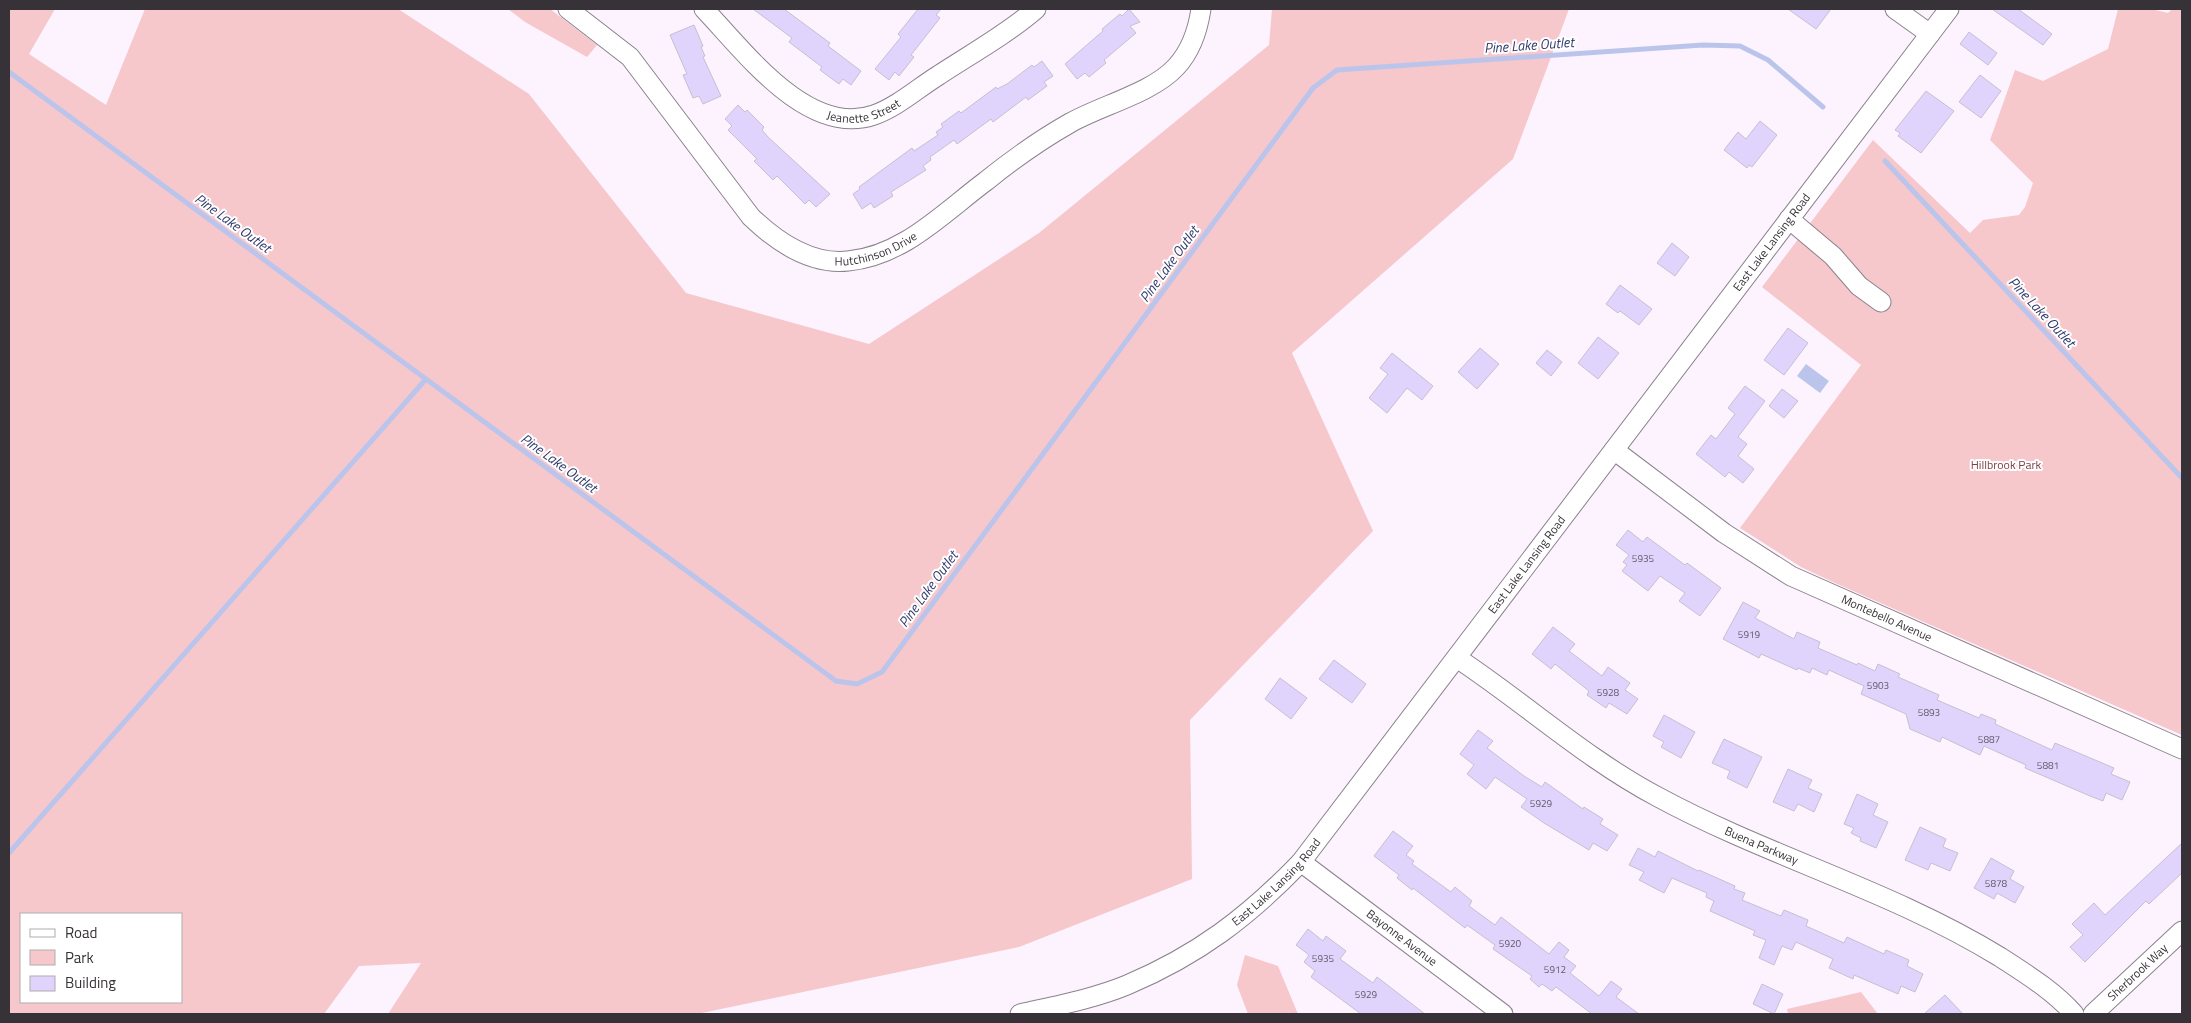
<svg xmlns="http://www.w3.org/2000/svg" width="2191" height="1023" viewBox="0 0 2191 1023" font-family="'Titillium Web',sans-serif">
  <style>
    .green { fill: #f6c7cb; fill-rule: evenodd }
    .water { fill: #bbc5ec }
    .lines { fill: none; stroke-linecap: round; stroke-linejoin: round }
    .stream { stroke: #bbc5ec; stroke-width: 5 }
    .building { fill: #e0d4fc; stroke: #c5c0d1 }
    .minor-casing { stroke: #8c818e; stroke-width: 21 }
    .minor { stroke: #fff; stroke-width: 19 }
    .labels { text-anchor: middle; stroke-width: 4; stroke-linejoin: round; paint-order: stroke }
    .number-label { font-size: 10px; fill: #615a68 }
    .street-label { font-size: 12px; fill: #373237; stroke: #fff }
    .park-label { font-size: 12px; fill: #7f4149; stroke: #fff }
    .water-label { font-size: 14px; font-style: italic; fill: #313a6c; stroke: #fff }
  </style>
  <rect width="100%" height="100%" fill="#fdf3fe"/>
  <path class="green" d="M9,9H55L29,54L106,105L145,9H398L529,94L686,293L869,344L1039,233L1269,45L1272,9H1569L1513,159L1292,353L1373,531L1190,720L1192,879L1019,947L697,1014H388L421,963L359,966L324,1014H9ZM21,914H181V1002H21Z
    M508,9H550L597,45L587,57L525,22Z
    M2118,9H2151L2168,13L2172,9H2182V735L1835,583L1801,567L1740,528L1861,365L1762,287L1873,140L1970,233L1983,220L2019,215L2025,207L2033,183L1990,140L2015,70L2043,81L2108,49Z
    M1245,955L1278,966L1298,1014H1248L1237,985Z
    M1861,992L1878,1014H1788L1787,1009Z"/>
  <path class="water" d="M1806,364L1829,381L1820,393L1797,376Z"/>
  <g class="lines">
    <path class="stream" d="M9,72L836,681L857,684L882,672L1313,88L1337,70L1703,45L1740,46L1768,60L1823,107
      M1885,161L2182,478
      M9,853L426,379"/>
  </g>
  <path class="building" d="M753,9H784L830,43L828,46L861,71L851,85L843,79L839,84L820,70L822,67L789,42L792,38Z
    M918,9H941L936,15L940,18L911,55L914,57L899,76L895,72L889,80L875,69L901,37L898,34Z
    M1129,9L1140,22L1130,26L1136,33L1104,60L1106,63L1089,77L1085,73L1077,79L1065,64L1096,37L1103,31L1102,29L1120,14L1122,16Z
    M1788,9H1831L1816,29Z
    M1992,9H2018L2052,34L2043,45Z
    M694,25L703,46L701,47L705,56L703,57L721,96L703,104L699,96L693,98L683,75L687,74L670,35Z
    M1969,32L1997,53L1988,65L1960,44Z
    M1042,61L1053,76L1044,82L1047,86L1028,100L1026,97L993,122L991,119L957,144L954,140L930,157L931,160L923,166L926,170L891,192L893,196L874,208L871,203L862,209L853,194L860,189L859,187L912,148L914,151L938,135L936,132L943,127L941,124L959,111L961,113L996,87L997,89L1007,84L1032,65L1034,67Z
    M1980,75L2001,91L1981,118L1959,102Z
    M1926,91L1954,111L1921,153L1898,136L1900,133L1895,130Z
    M738,105L745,112L747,110L764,127L762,130L768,137L830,194L816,207L809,200L805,204L777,176L773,180L754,161L757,159L728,130L732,126L725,119Z
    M1760,121L1777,135L1752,167L1749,165L1747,168L1724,150L1738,132L1746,139Z
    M1672,243L1689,257L1675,276L1657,263Z
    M1620,285L1652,309L1639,325L1620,311L1618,313L1606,304Z
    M1788,328L1808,343L1784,375L1764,360Z
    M1598,337L1619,353L1598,379L1578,363Z
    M1480,348L1499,364L1477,389L1458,372Z
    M1547,350L1562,362L1551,376L1536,363Z
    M1392,353L1433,386L1422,400L1407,388L1387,413L1369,398L1388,374L1380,368Z
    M1745,386L1765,401L1738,437L1747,444L1738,456L1754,469L1743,483L1729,472L1725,477L1696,454L1711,435L1716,439L1735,414L1728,408Z
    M1782,389L1798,401L1784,418L1769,406Z
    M1628,530L1643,542L1647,537L1685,565L1687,563L1721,588L1700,616L1679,601L1685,593L1660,576L1648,591L1622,571L1627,565L1623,562L1629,555L1616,545Z
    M1743,602L1760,611L1755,618L1794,639L1797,632L1820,642L1818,648L1857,665L1858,663L1875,671L1878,664L1900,674L1898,677L1939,695L1937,700L1979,718L1981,714L1996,720L1995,724L2052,750L2055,743L2114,768L2111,774L2130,782L2122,800L2106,793L2103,801L2090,796L2025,768L2026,765L1984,746L1980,755L1942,737L1940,742L1910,729L1906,714L1861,694L1864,686L1829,670L1827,675L1812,668L1810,673L1798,668L1797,670L1761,654L1759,658L1723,639Z
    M1553,627L1575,644L1569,651L1602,676L1608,667L1630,683L1625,690L1638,699L1627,714L1609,703L1606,708L1587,695L1589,691L1555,664L1551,669L1532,654Z
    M1334,660L1366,684L1352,703L1319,679Z
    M1280,678L1307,698L1291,719L1265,699Z
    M1664,715L1695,732L1681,758L1661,747L1664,742L1653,736Z
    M1478,730L1493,741L1487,748L1524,776L1542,787L1545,782L1583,809L1584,807L1603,819L1600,824L1618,835L1607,851L1593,843L1589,850L1544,823L1521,807L1527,799L1495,777L1486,789L1467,774L1474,765L1460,754Z
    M1724,739L1762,757L1747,788L1727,778L1730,771L1712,763Z
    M1788,769L1812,780L1808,788L1822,794L1814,812L1798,804L1794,811L1773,802Z
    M1857,794L1878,804L1873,815L1888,822L1876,848L1860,841L1861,838L1851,833L1854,828L1844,824Z
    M1920,827L1946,839L1943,847L1958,853L1950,871L1931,863L1928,870L1905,860Z
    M1393,831L1413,846L1406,855L1414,861L1412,864L1451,892L1455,887L1472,901L1469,906L1495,925L1501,917L1549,954L1559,942L1569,950L1564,957L1576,966L1570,973L1599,996L1611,981L1622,989L1616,997L1639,1014H1592L1556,987L1552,991L1542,984L1539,987L1530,979L1532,976L1493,949L1495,945L1467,925L1465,928L1413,888L1412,890L1397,878L1399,875L1374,856Z
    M2182,843V873L2149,904L2146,901L2085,962L2070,947L2083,935L2072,924L2094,903L2105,915Z
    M1638,848L1655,857L1658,851L1698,871L1699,870L1735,886L1734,889L1745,893L1742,900L1781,916L1784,910L1808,920L1806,926L1844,943L1847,937L1884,954L1886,950L1909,960L1907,966L1923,974L1915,992L1901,986L1898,994L1854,975L1853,979L1829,968L1833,959L1796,942L1792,950L1782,946L1774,965L1759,958L1766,940L1753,935L1755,931L1710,911L1714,901L1706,897L1707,893L1672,878L1664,893L1639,880L1644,872L1629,865Z
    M1991,858L2014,871L2010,879L2024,887L2015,903L1997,893L1994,899L1974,888Z
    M1308,929L1323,941L1326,936L1346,951L1340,959L1373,983L1377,977L1425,1014H1361L1311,977L1315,971L1304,962L1309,955L1296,945Z
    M1762,984L1783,994L1774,1014L1753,1004Z
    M1945,995L1963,1014H1924Z"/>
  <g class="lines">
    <g class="minor-casing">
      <g id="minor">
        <path id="s1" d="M568,9L630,57L751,217C777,242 810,265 848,261C903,256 943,213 986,181C1012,160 1040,140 1070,123C1102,105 1152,93 1176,67C1191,51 1198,29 1201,9"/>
        <path id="s2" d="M704,9C744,51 808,138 874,115C897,107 918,88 939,75C971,54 1007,34 1036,9"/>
        <path d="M1895,9L1930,34"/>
        <path d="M1789,219L1833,256L1859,286L1881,302"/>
        <path id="s3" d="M1614,450L1724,533L1791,576L2182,749"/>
        <path id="s4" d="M1457,658C1525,703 1586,759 1658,797C1769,857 1893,891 2000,957C2026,974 2054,991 2074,1014"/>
        <path id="s5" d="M1301,862L1503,1014"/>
        <path id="s6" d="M1020,1014C1055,1006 1093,999 1127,985C1198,955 1248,917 1301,862L1949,9"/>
        <path id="s7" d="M2093,1014L2182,931"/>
      </g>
    </g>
    <use href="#minor" class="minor"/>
  </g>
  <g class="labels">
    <g class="number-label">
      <text x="1643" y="562">5935</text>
      <text x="1749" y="638">5919</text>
      <text x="1878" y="689">5903</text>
      <text x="1608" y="696">5928</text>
      <text x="1929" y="716">5893</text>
      <text x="1989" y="743">5887</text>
      <text x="2048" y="769">5881</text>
      <text x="1541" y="807">5929</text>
      <text x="1996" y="887">5878</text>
      <text x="1510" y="947">5920</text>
      <text x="1323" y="962">5935</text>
      <text x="1555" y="973">5912</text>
      <text x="1366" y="998">5929</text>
    </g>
    <g class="street-label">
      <text dy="4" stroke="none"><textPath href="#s2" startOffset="202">Jeanette Street</textPath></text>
      <text dy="4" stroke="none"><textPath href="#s6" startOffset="1104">East Lake Lansing Road</textPath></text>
      <text dy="4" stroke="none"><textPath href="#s1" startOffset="419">Hutchinson Drive</textPath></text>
      <text dy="4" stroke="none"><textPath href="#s6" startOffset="699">East Lake Lansing Road</textPath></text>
      <text dy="4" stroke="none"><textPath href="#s3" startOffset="322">Montebello Avenue</textPath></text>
      <text dy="4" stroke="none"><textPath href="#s4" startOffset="359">Buena Parkway</textPath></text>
      <text dy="4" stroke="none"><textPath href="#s6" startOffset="294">East Lake Lansing Road</textPath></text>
      <text dy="4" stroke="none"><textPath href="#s5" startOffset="126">Bayonne Avenue</textPath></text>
      <text dy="4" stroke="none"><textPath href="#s7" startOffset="61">Sherbrook Way</textPath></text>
    </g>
    <g class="park-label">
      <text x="2006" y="469">Hillbrook Park</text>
    </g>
    <g class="water-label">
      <text transform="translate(1529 45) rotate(-4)" y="5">Pine Lake Outlet</text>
      <text transform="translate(233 223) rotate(36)" y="5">Pine Lake Outlet</text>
      <text transform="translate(1169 264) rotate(-54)" y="5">Pine Lake Outlet</text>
      <text transform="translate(2042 312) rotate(47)" y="5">Pine Lake Outlet</text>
      <text transform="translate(559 463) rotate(36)" y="5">Pine Lake Outlet</text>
      <text transform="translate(928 589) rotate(-54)" y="5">Pine Lake Outlet</text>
    </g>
  </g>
  <rect width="2191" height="1023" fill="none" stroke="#373237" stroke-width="20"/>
  <rect x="20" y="913" width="162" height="90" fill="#ffffff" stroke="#afadaf"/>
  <rect x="30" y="929" width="25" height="8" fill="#ffffff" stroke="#afadaf"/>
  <text x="65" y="938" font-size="15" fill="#373237">Road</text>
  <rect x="30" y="950" width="25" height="15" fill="#f6c7cb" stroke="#afadaf"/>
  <text x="65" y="963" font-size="15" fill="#373237">Park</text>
  <rect x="30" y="976" width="25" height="15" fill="#e0d4fc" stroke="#afadaf"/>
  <text x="65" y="988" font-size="15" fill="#373237">Building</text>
</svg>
